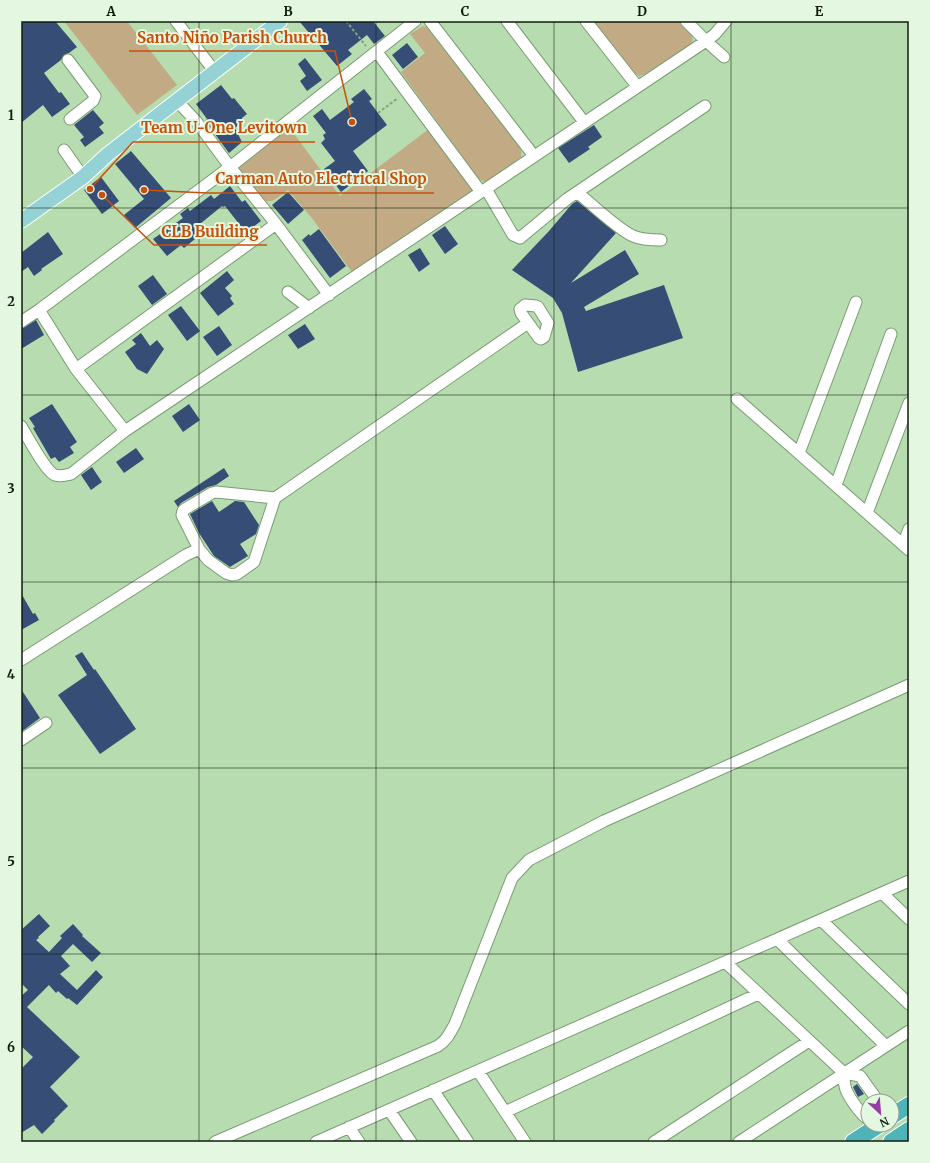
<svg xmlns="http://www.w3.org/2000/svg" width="930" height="1163" viewBox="0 0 930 1163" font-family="Merriweather,serif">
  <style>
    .green { fill: #c1aa84 }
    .building { fill: #364e76 }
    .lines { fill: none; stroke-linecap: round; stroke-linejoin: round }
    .minor-casing { stroke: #799c72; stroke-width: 13 }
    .major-casing { stroke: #fff; stroke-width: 16 }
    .highway-casing { stroke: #fff; stroke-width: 18 }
    .path { stroke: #83a17d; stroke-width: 2; stroke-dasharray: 3 2; stroke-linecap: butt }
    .minor { stroke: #fff; stroke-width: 11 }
    .major { stroke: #95d2d5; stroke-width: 14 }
    .highway { stroke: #4fb4b9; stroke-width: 16 }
    .grid { fill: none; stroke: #101d0d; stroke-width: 1; stroke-opacity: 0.55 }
    .leader { fill: none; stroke: #c8500c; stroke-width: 1.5 }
    .callout-dot { fill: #c8500c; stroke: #e4f7e0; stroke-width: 1.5 }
    .callout-label { font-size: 15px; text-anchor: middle; font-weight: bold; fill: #c8500c; stroke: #e4f7e0; stroke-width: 4; stroke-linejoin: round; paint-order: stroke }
    .neatline { fill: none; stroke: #101d0d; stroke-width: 1.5 }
    .grid-label { font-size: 13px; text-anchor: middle; font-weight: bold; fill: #101d0d }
  </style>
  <rect width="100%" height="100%" fill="#b7dcaf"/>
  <path class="green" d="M64,21H127L177,85L137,115Z
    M593,21H678C684,27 697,34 691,44L645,74L639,76L632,72Z
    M423,26L426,27L431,33L517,143C521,149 523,153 520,160L487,183L479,179L401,72L425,53L410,34Z
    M289,127L340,196L429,129L472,187V191L470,195L355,272H352L311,217L288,190C280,195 272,206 262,199L241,171L239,168L241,165Z"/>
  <path class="building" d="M21,21H55L77,47L69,53L64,55L61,60L44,73L59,93L61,92L70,104L52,117L43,105L21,123Z
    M299,21H373L385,36L374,44L367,35L348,50L352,54L337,66Z
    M407,43L418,57L403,69L392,55Z
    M305,58L322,80L307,91L300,81L306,76L298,64Z
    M221,85L232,99L234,98L247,114L242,118L243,121L235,128L242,142L229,153L205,121L207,119L196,104Z
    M364,89L372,99L369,101L387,125L353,151L368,171L341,192L324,169L335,161L321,143L325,139L323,135L326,133L313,116L322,109L330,120L354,102L351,99Z
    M93,110L104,123L99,127L104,133L85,147L80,140L84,137L74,125Z
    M594,125L602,137L588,147L590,149L569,163L558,148Z
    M131,151L171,198L135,228L124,215L144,199L115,164Z
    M101,177L119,201L102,214L84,190Z
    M230,186L242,202L245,200L261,221L253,227L254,228L247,234L225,206L223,207L222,206L200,224L206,230L184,248L181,245L167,256L153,239L183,218L180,214L188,208L190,211L211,195L214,199Z
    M288,192L304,210L288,224L272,205Z
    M577,201L616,233L571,283L625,250L639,274L584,307L586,311L664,285L683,338L578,372L562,313L553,298L512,270L549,231L572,204Z
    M445,226L458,244L445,254L432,235Z
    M319,229L346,266L330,278L302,240L309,234L310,236Z
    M48,232L63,254L41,269L42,270L34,276L28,267L21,272V253Z
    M420,248L430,264L419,272L408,255Z
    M227,271L234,280L225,288L232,296L230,298L234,304L218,316L200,293Z
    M153,275L167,294L152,305L138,286Z
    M181,306L200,331L187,341L168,315Z
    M36,320L44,335L21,349V329Z
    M305,324L315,339L298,349L288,335Z
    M219,326L232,345L217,356L203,337Z
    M141,333L150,346L157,340L164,349L147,374L137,369L125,352L136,344L132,340Z
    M52,404L77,442L70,447L74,453L59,462L55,457L51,459L33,428L35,427L29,418Z
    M189,404L200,420L183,432L172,416Z
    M136,448L144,459L124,473L116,462Z
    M92,467L102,482L91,490L81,475Z
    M224,468L229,476L216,485L208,487L181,503L178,507L174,501Z
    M212,501L219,512L235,501L244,502L259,525L256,534L240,544L248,556L230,567L214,556L199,533L190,514Z
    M21,593L33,614L35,613L39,620L21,630Z
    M82,652L94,670L95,669L136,729L100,754L58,695L87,675L75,656Z
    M21,689L40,718L21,732Z
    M39,914L50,926L38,937L39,938L36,940L49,952L62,938L60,936L73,924L83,935L82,936L101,953L92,962L73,944L61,956L70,966L60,974L77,990L96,970L103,977L77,1005L68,998L67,999L58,991L56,993L49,985L27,1007L80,1057L50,1087L68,1106L54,1120L55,1121L42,1134L34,1125L21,1133V1069L33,1057L21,1046V996L28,990L21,983V930Z
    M857,1084L864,1094L858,1097L853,1087Z"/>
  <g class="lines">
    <g class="minor-casing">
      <path id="minor" d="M176,21L215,72
        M430,21L534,156
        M507,21L584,122
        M586,21L637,86
        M377,52L481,192
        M724,57L706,41L715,34L726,21
        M68,60L95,96L93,101L70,119
        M177,101L196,121L230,167L276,224L329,295
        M64,150L83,177
        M486,189L513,235L520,238L567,199L705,106
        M578,193C593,205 616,228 633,236C642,240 652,240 661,240
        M288,292L309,308
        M525,305L536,306L538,307L548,323L544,337L541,339L539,338L521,313L520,309Z
        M39,310L76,369L125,431
        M21,322L39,310L230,167L415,21
        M76,369L276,224
        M737,399L909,550
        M21,426C27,436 46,472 55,475C61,477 65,475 71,474L125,431L706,41L686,21
        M799,453L856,302
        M836,485L891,334
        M867,513L909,403
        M903,545L909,529
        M199,549L182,515L183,511L185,509L212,493L216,492L275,498
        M21,660L186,555L199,549L208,560L226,573L232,575L237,574L254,562L275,498L528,323
        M21,740L46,723
        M882,893L909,919
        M821,920L909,1004
        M777,939L886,1046
        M725,962L844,1073L860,1076L878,1101
        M478,1071L525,1142
        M844,1073C844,1077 844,1082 845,1086C846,1094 861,1115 868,1119
        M433,1090L468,1142
        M389,1110L411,1142
        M505,1112L758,994
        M349,1127L359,1142
        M215,1142L438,1046C447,1040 450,1033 455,1024L512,878L529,860L604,821L909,685
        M316,1142L909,881
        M654,1142L809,1041
        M739,1142L909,1031"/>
    </g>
    <g class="major-casing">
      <path id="major" d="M21,221L83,177L108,154L280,21"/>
    </g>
    <g class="highway-casing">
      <path id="highway" d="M892,1116L909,1105
        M853,1142L879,1125
        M891,1142L909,1130"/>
    </g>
    <path class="path" d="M346,21L366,46
      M378,113L398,98"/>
    <use href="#minor" class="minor"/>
    <use href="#major" class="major"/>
    <use href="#highway" class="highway"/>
  </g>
  <path class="grid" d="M199,21V1142M376,21V1142M554,21V1142M731,21V1142M21,208H909M21,395H909M21,582H909M21,768H909M21,954H909"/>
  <path class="leader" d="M352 122L335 51H129M90 189L133 142H315M144 190L207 193H434M102 195L154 245H267"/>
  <g class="callout-dot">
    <circle cx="352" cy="122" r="4"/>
    <circle cx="90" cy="189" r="4"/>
    <circle cx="144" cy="190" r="4"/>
    <circle cx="102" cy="195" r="4"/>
  </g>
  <g class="callout-label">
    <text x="232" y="43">Santo Niño Parish Church</text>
    <text x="224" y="133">Team U-One Levitown</text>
    <text x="321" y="184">Carman Auto Electrical Shop</text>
    <text x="210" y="237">CLB Building</text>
  </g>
  <rect width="930" height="1163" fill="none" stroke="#e4f7e0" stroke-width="44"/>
  <g transform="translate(880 1113) rotate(154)"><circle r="19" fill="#e4f7e0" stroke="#8fa08c"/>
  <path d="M0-3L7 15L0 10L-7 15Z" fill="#953ca8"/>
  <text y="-6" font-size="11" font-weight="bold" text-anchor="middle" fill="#101d0d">N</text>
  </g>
  <rect x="22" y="22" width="886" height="1119" class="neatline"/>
  <g class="grid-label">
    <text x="111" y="16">A</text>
    <text x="288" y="16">B</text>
    <text x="465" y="16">C</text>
    <text x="642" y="16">D</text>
    <text x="819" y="16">E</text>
    <text x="11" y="120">1</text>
    <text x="11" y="306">2</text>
    <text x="11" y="493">3</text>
    <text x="11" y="679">4</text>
    <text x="11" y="866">5</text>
    <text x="11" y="1052">6</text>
  </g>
</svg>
